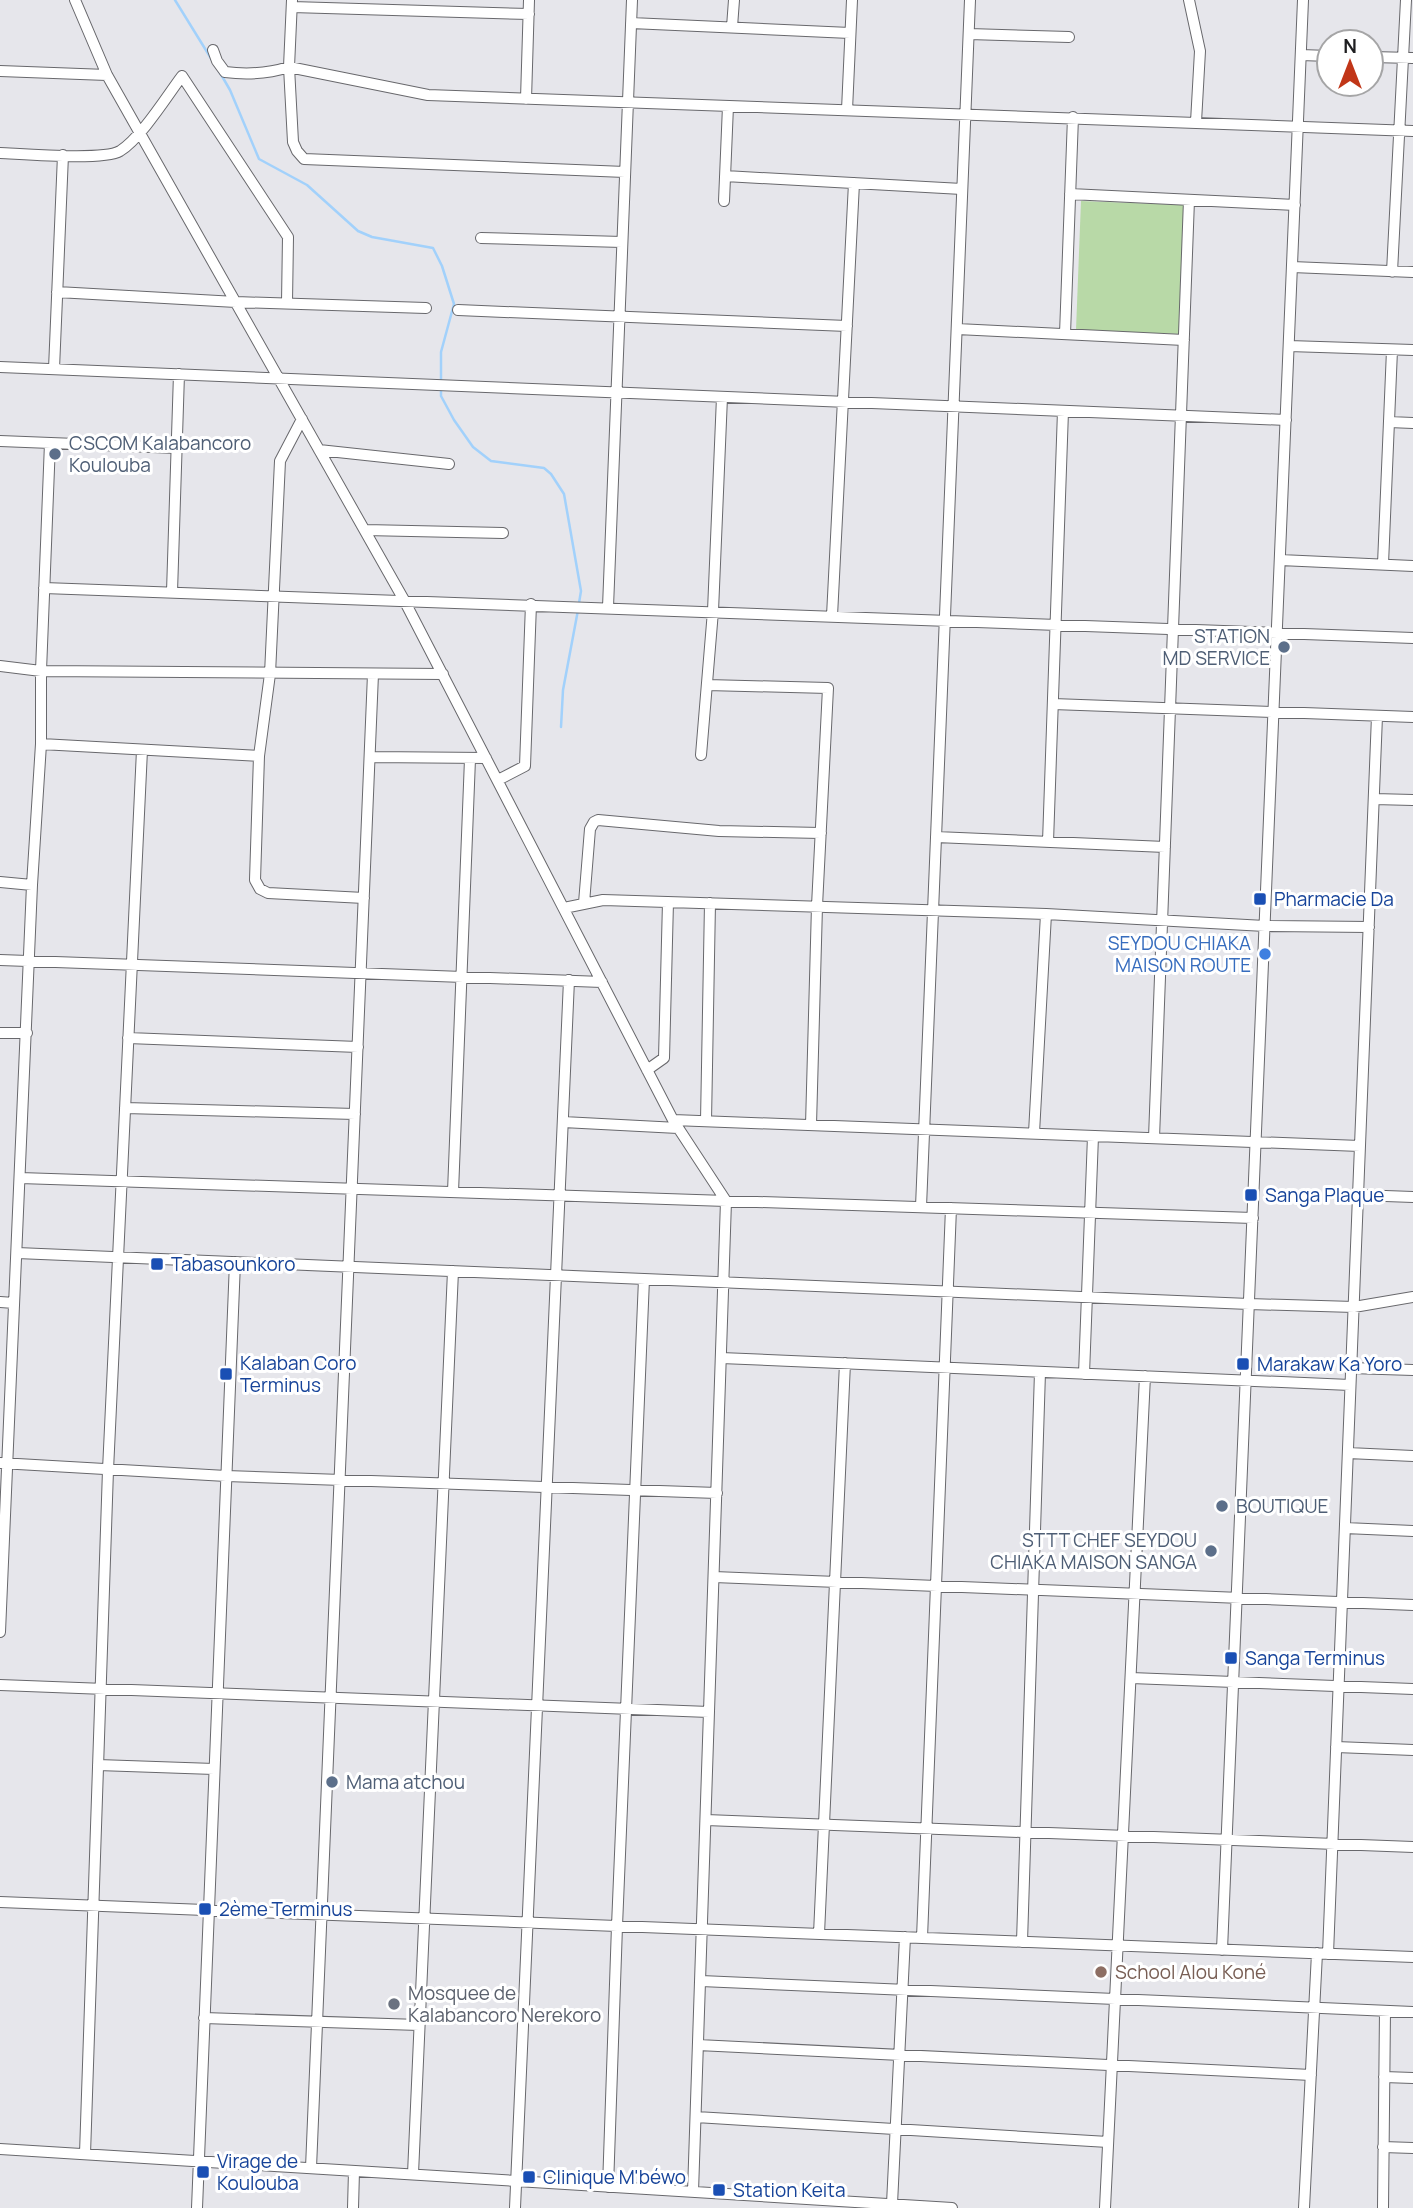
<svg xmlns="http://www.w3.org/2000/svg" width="1413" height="2208" viewBox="0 0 1413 2208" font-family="Manrope,sans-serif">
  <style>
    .park { fill: #b8d9a7 }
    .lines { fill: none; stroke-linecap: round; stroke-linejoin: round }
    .stream { stroke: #a2d1fb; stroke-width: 2.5 }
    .minor-casing { stroke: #68686c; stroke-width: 12 }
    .minor { stroke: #fff; stroke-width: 10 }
    .service-dot { fill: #5c6f8a; stroke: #fff; stroke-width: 2.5 }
    .transit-dot { fill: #1a4fb4; stroke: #fff; stroke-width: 2.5 }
    .shop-dot { fill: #3f7fe0; stroke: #fff; stroke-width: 2.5 }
    .education-dot { fill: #8d6e63; stroke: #fff; stroke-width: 2.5 }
    .worship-dot { fill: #6b7280; stroke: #fff; stroke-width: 2.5 }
    .labels { text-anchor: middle; stroke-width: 6; stroke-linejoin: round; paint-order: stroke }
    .service-label { font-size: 19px; fill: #4e5e75; stroke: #fff; text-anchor: start }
    .transit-label { font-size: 19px; fill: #164399; stroke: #fff; text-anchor: start }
    .shop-label { font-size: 19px; fill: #366cbe; stroke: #fff; text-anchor: end }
    .education-label { font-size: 19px; fill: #785e54; stroke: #fff; text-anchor: start }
    .worship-label { font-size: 19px; fill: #5b616d; stroke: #fff; text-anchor: start }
  </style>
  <rect width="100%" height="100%" fill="#e6e6eb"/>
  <path class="park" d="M1081,201L1184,205L1179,334L1076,330Z"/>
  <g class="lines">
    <path class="stream" d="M175,0L212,60
      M219,71L230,90L259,159L307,185L358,231L372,237L433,248L442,266L454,304L441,352V383
      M441,390V396L454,420L473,447L491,461L544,468L551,474L564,494L581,591L579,603
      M561,727L563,690L578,610"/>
    <g class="minor-casing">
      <path id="minor" d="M75,0L107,75L404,600L673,1120L726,1201L693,2192
        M292,0L289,67L293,142L297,151L304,159L625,172
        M1189,0L1200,51L1196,122
        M292,7L529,14
        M631,23L850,33
        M732,27L734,0
        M969,34L1069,37
        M213,50L217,61L225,72C248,75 267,74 289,67L428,95L1413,131
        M1301,55L1329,56
        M1371,57L1413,58
        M0,71L107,75
        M526,99L529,0
        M847,110L852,0
        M0,153C23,154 103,161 120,151C141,138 167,96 182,76L288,237L287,302
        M725,176L962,189
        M1070,194L1295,205
        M724,201L728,106
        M481,238L622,242
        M1292,267L1413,272
        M1392,272L1406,0
        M57,292L236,302L426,308
        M458,310L847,326
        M957,329L1184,340
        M1065,334L1073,117
        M1289,346L1413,350
        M0,367L1286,420
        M54,369L63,155
        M302,419L280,461L270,674L259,756L255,880L260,889L268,893L364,898
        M1389,422L1413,423
        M0,441L177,448
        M319,450L449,464
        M365,530L503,533
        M1280,560L1413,566
        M1383,564L1392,350
        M44,588L1413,638
        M172,592L179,374
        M608,607L632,0
        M832,616L854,183
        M0,666L41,671L443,674
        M707,685L828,688L817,906L811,1125
        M1053,704L1413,717
        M41,744L259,756
        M701,755L713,611L722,397
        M370,757L486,758
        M498,780L525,766L531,604
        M1374,799L1413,800
        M936,837L1165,847
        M1048,842L1063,411
        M0,882L32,885
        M584,903L590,829L594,822L598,820L719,831L821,833
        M564,908L603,900L1046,914L1265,926L1369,927
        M0,960L602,982
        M0,1033H27
        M128,1038L358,1047
        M647,1070L664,1058L668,902
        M125,1108L355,1114
        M673,1120L1360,1146
        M706,1121L710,903
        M563,1122L678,1128
        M1034,1133L1046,914
        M1154,1138L1189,200
        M20,1178L1253,1218
        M453,1192L470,759
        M1358,1195L1413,1197
        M921,1207L970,0
        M17,1253L1249,1304L1354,1307L1413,1297
        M0,1302L14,1303
        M721,1358L1350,1385
        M1351,1368L1413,1370
        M1084,1374L1093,1136
        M1348,1453L1413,1456
        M0,1463L226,1476L717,1493
        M1345,1528L1413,1531
        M714,1577L1413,1605
        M0,1632L32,885L41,744V671L50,443
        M1131,1678L1413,1689
        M0,1685L709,1712
        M1336,1747L1413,1750
        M98,1765L214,1769
        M706,1820L1413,1847
        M0,1902L1413,1957
        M819,1934L845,1363
        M922,1938L951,1208
        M1022,1942L1040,1372
        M1222,1950L1303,0
        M1328,1954L1377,716
        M701,1981L1413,2012
        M204,2018L419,2025
        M698,2045L1311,2075
        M1384,2077L1413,2078
        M696,2117L1108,2142
        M1383,2147L1413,2148
        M0,2149L952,2208
        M85,2154L108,1470L142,750
        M311,2168L373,674
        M413,2174L453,1271
        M608,2187L617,1926L644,1279
        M892,2204L905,1937
        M197,2208L235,1262
        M353,2208L354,2171
        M515,2208L569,980
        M1105,2208L1145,1376
        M1304,2208L1317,1953
        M1383,2208L1385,2011"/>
    </g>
    <use href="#minor" class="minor"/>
  </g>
  <g class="service-dot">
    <circle cx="55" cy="454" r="7"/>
    <circle cx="1284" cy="647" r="7"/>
    <circle cx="1222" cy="1506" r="7"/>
    <circle cx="1211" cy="1551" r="7"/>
    <circle cx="332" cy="1782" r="7"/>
  </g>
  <g class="transit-dot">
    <rect x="1253" y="892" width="14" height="14" rx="3.5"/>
    <rect x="1244" y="1188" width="14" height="14" rx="3.5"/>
    <rect x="150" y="1257" width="14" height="14" rx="3.5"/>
    <rect x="1236" y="1357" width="14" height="14" rx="3.5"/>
    <rect x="219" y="1367" width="14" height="14" rx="3.5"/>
    <rect x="1224" y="1651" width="14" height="14" rx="3.5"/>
    <rect x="198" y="1902" width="14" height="14" rx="3.5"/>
    <rect x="196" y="2165" width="14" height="14" rx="3.5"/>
    <rect x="522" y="2170" width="14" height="14" rx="3.5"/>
    <rect x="712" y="2183" width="14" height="14" rx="3.5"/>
  </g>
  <circle class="shop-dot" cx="1265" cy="954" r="7"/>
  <circle class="education-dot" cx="1101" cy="1972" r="7"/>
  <circle class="worship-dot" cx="394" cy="2004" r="7"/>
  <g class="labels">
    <g class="service-label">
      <text x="69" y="450">CSCOM Kalabancoro<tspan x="69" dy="22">Koulouba</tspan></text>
      <text x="1270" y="643" text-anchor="end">STATION<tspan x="1270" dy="22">MD SERVICE</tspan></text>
      <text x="1236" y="1513">BOUTIQUE</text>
      <text x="1197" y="1547" text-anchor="end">STTT CHEF SEYDOU<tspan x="1197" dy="22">CHIAKA MAISON SANGA</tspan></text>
      <text x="346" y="1789">Mama atchou</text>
    </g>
    <g class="transit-label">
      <text x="1274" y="906">Pharmacie Da</text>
      <text x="1265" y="1202">Sanga Plaque</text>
      <text x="171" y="1271">Tabasounkoro</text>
      <text x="240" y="1370">Kalaban Coro<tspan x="240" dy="22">Terminus</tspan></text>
      <text x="1257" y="1371">Marakaw Ka Yoro</text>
      <text x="1245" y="1665">Sanga Terminus</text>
      <text x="219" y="1916">2ème Terminus</text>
      <text x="217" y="2168">Virage de<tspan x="217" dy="22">Koulouba</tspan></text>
      <text x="543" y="2184">Clinique M'béwo</text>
      <text x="733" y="2197">Station Keita</text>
    </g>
    <g class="shop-label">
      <text x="1251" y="950">SEYDOU CHIAKA<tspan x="1251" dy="22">MAISON ROUTE</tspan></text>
    </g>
    <g class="education-label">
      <text x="1115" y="1979">School Alou Koné</text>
    </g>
    <g class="worship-label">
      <text x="408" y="2000">Mosquee de<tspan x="408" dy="22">Kalabancoro Nerekoro</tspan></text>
    </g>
  </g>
  <g transform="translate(1350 63)"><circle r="33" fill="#ffffff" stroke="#a5a5a6" stroke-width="2"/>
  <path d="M0-5L12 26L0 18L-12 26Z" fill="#c13618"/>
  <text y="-10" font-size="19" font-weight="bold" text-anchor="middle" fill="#1f1f21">N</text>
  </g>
</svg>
